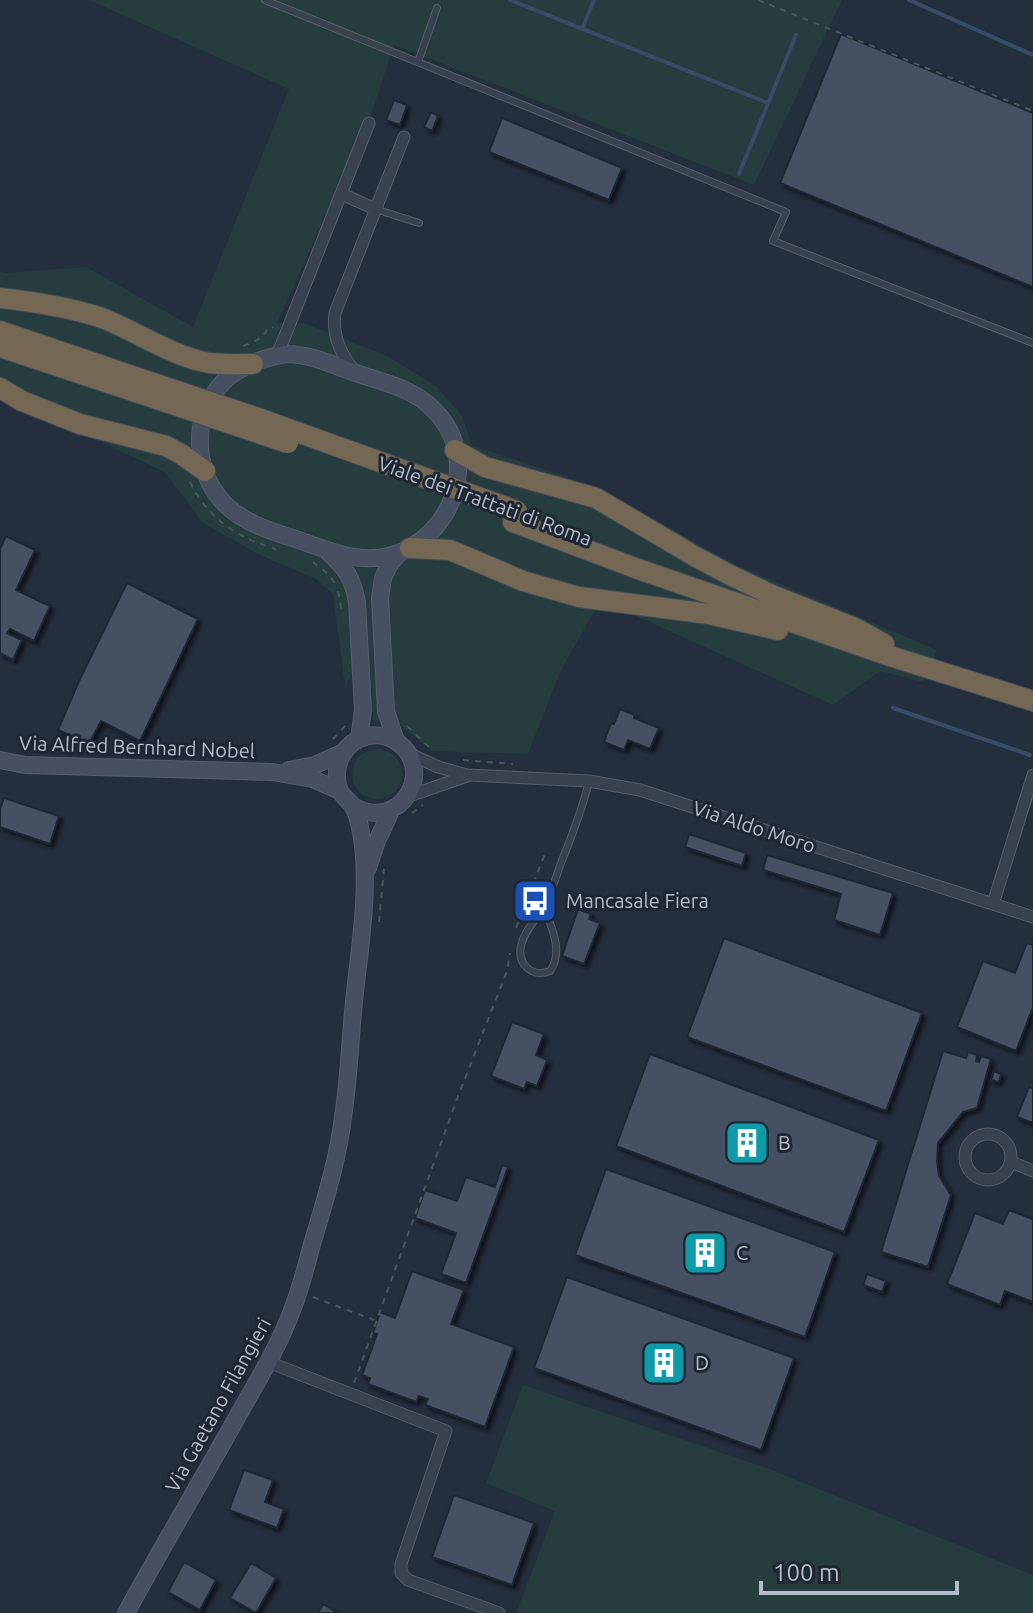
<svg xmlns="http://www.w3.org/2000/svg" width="1033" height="1613" viewBox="0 0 1033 1613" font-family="Ubuntu,sans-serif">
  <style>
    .green { fill: #263c3f }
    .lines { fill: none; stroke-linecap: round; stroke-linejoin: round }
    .stream { stroke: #394c67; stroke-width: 4 }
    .building { fill: #455162; stroke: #1f2835; stroke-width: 2; filter: url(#shadow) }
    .lane-casing { stroke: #565f6c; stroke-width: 8 }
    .street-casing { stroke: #565f6c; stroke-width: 13 }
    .secondary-casing { stroke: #565f6c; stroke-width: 18 }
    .highway-casing { stroke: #434c59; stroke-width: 22 }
    .path { stroke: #44595c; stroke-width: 2; stroke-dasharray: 6 6; stroke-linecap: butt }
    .lane { stroke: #38414e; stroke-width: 6 }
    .street { stroke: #38414e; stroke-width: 11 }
    .secondary { stroke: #465061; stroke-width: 16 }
    .highway { stroke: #746855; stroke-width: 20 }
    .highway-bridge-casing { stroke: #434c59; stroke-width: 22; stroke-linecap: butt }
    .highway-bridge { stroke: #746855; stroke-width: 20 }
    .labels { text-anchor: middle; stroke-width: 6; stroke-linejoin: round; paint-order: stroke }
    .street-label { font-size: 20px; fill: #b4bcc9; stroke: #1d2633 }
    .poi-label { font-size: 20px; fill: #b4bcc9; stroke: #1d2633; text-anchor: start }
  </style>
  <defs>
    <filter id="shadow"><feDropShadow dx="3.5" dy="3.5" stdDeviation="2" flood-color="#0009"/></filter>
  </defs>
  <rect width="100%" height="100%" fill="#242f3e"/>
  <path class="green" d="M89,0H842L754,185L394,45L369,121L277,323H304L389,357L437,387L462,416L472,445L596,487L736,565L937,650L923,682L880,671L833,705L601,600L560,672L528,754L432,751L399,724L378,697L380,721L373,723L372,690L362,657L345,686L333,594L316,579L260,555L203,523L165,472L0,395V271L5,273L86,267L193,327L289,89Z
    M352 774a25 25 0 1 1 50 0a25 25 0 1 1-50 0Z
    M523,1385L769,1469L1033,1575V1613H516L555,1511L486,1483Z"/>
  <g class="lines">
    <path class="stream" d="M510,0L768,103
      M909,0L1033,55
      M583,27L594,0
      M739,174L796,35
      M893,708L1030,755"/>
  </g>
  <path class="building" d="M841,34L1033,113V287L780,183Z
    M394,100L407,105L400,125L386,120Z
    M431,112L438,116L432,131L424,127Z
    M502,118L622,168L609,200L489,152Z
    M6,536L35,550L16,590L50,606L34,641L10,629L7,633L22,640L13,660L0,653V549Z
    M127,583L198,619L140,741L101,721L89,744L58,730L79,681Z
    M620,709L635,715L634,718L659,728L650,749L628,740L624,750L604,742L611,723L614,724Z
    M4,798L59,816L50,844L0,827V809Z
    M689,834L746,853L742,866L685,847Z
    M767,855L893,893L880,935L834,920L841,894L763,870Z
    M578,909L591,914L589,919L600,923L584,964L562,956Z
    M724,938L922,1013L886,1111L687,1037Z
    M1027,943L1033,945V1007L1016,1051L957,1027L983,961L1015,973Z
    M512,1022L544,1034L536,1055L547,1060L537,1086L527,1082L524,1089L491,1076Z
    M943,1051L966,1058L968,1052L977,1055L976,1061L979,1062L981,1056L991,1059L977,1108L963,1112L938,1143L937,1161L939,1176L951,1195L928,1267L881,1252Z
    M650,1054L879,1140L844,1232L616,1146Z
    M994,1071L1001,1074L999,1082L991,1080Z
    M1029,1087L1033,1088V1123L1017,1117Z
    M502,1165L508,1167L466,1283L441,1274L456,1233L415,1218L425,1190L457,1201L466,1177L495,1187Z
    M606,1169L835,1252L805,1337L575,1255Z
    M1009,1210L1033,1219V1302L1005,1291L1000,1305L947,1284L975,1213L1003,1224Z
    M412,1271L464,1290L451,1324L514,1347L485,1427L425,1405L428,1399L419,1396L416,1402L368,1384L370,1378L362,1375L377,1334L373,1333L380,1312L395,1318Z
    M867,1274L886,1281L882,1292L863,1285Z
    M567,1277L794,1358L761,1450L534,1368Z
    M244,1470L273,1480L265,1502L284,1509L277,1528L229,1510Z
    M454,1495L534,1523L512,1585L432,1557Z
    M184,1562L216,1580L200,1610L168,1592Z
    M251,1563L276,1578L256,1613L230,1598Z
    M323,1604L338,1613H318Z"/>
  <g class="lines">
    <g class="lane-casing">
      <path id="lane" d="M265,0L786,212L773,241L1033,343
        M418,62L437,8
        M375,209L419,223
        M544,906C551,927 564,951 550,971C533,978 517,965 521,946C524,930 538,918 545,904C552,891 556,877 561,863C572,836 582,810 589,781"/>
    </g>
    <g class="street-casing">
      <path id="street" d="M342,194L375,209
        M277,356L369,123
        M355,372C341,354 332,337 335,313L404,137
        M408,753L438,767L467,775L589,781L640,790L1033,917
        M409,796L467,776
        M993,904L1033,775
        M965 1157a23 23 0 1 1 46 0a23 23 0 1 1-46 0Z
        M1011,1162L1033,1171
        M268,1362L446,1431L401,1564V1573L408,1580L499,1613"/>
    </g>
    <g class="secondary-casing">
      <path id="secondary" d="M286,354C311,354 333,365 356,373C382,382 412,388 432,408C483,456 454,539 389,556C360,563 335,553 307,543C279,533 247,526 226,505C190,471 191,407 230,376C246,364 267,357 286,354Z
        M329,553C347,570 352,577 357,602L363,710L359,739
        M396,741L386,711L380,598L383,578L388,567L399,553
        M0,760L25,765L272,772L313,779L340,791
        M289,770L315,765L344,752
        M368,868L377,841L392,809
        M126,1613C160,1551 196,1490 231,1428C253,1388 279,1348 294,1305C302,1284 307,1262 313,1241C325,1200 338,1159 343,1117C349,1079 350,1040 354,1002C359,951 369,897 363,845C361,833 359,815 352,805C348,800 343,797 340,791C332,772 340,748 359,739C370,734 383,734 394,740C439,767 401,834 353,806"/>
    </g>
    <g class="highway-casing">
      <path id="highway" d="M0,298C35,302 69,307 102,318C136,331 175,358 210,363C224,365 239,364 253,364
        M0,331L141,379
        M0,347L136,392
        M0,388L22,401L80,424L166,446L181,454L205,471
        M455,450L485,467L596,498L696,557L732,576L772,595L855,628L884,644
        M513,522L638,569L893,657L1033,701
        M410,548L450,550L523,581L579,597L709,614L778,630"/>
    </g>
    <path class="path" d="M758,0L1033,111
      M243,346C254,342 263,339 268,328L274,327
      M190,482C208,519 238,538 276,549
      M313,562L327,573L336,585
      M338,591L342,612
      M407,726L431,749
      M333,739L345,726
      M463,760L513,764
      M412,813L423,805
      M526,883L540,889
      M379,922L384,869
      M516,928L546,851
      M313,1297L374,1320
      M354,1383L457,1099L507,971L510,953"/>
    <use href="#lane" class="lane"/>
    <use href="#street" class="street"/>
    <use href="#secondary" class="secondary"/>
    <use href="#highway" class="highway"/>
    <g class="highway-bridge-casing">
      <path id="highway-bridge" d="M141,379L258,418L517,511
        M136,392L288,443"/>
    </g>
    <use href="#highway-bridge" class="highway-bridge"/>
  </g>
  <defs>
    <g id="bus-square" transform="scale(2.3)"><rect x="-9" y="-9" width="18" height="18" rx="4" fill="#1a4fb4" stroke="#1d2633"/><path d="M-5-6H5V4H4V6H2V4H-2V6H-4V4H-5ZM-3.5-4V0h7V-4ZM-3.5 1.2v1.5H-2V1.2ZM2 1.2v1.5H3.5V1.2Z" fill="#fff"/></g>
    <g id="building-square" transform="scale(2.3)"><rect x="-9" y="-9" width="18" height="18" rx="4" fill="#0f9aa8" stroke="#1d2633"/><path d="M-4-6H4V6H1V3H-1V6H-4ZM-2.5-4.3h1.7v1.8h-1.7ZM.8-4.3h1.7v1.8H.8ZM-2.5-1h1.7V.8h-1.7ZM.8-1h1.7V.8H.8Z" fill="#fff"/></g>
  </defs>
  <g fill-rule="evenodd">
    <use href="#bus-square" x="535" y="901"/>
    <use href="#building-square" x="747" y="1143"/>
    <use href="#building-square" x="705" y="1253"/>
    <use href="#building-square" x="664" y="1363"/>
  </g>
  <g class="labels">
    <g class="street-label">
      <text transform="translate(485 501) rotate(20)" y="7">Viale dei Trattati di Roma</text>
      <text transform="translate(137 747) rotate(2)" y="7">Via Alfred Bernhard Nobel</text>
      <text transform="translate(754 827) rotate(18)" y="7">Via Aldo Moro</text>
      <text transform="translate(218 1405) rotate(-61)" y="7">Via Gaetano Filangieri</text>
    </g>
    <g class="poi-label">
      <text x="566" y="908">Mancasale Fiera</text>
      <text x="778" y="1150">B</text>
      <text x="736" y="1260">C</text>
      <text x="695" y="1370">D</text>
    </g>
  </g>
  <path d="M761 1581v12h196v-12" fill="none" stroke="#b4bcc9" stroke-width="4"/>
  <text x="773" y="1581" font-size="24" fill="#b4bcc9" stroke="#1d2633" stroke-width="6" paint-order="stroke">100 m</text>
</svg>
